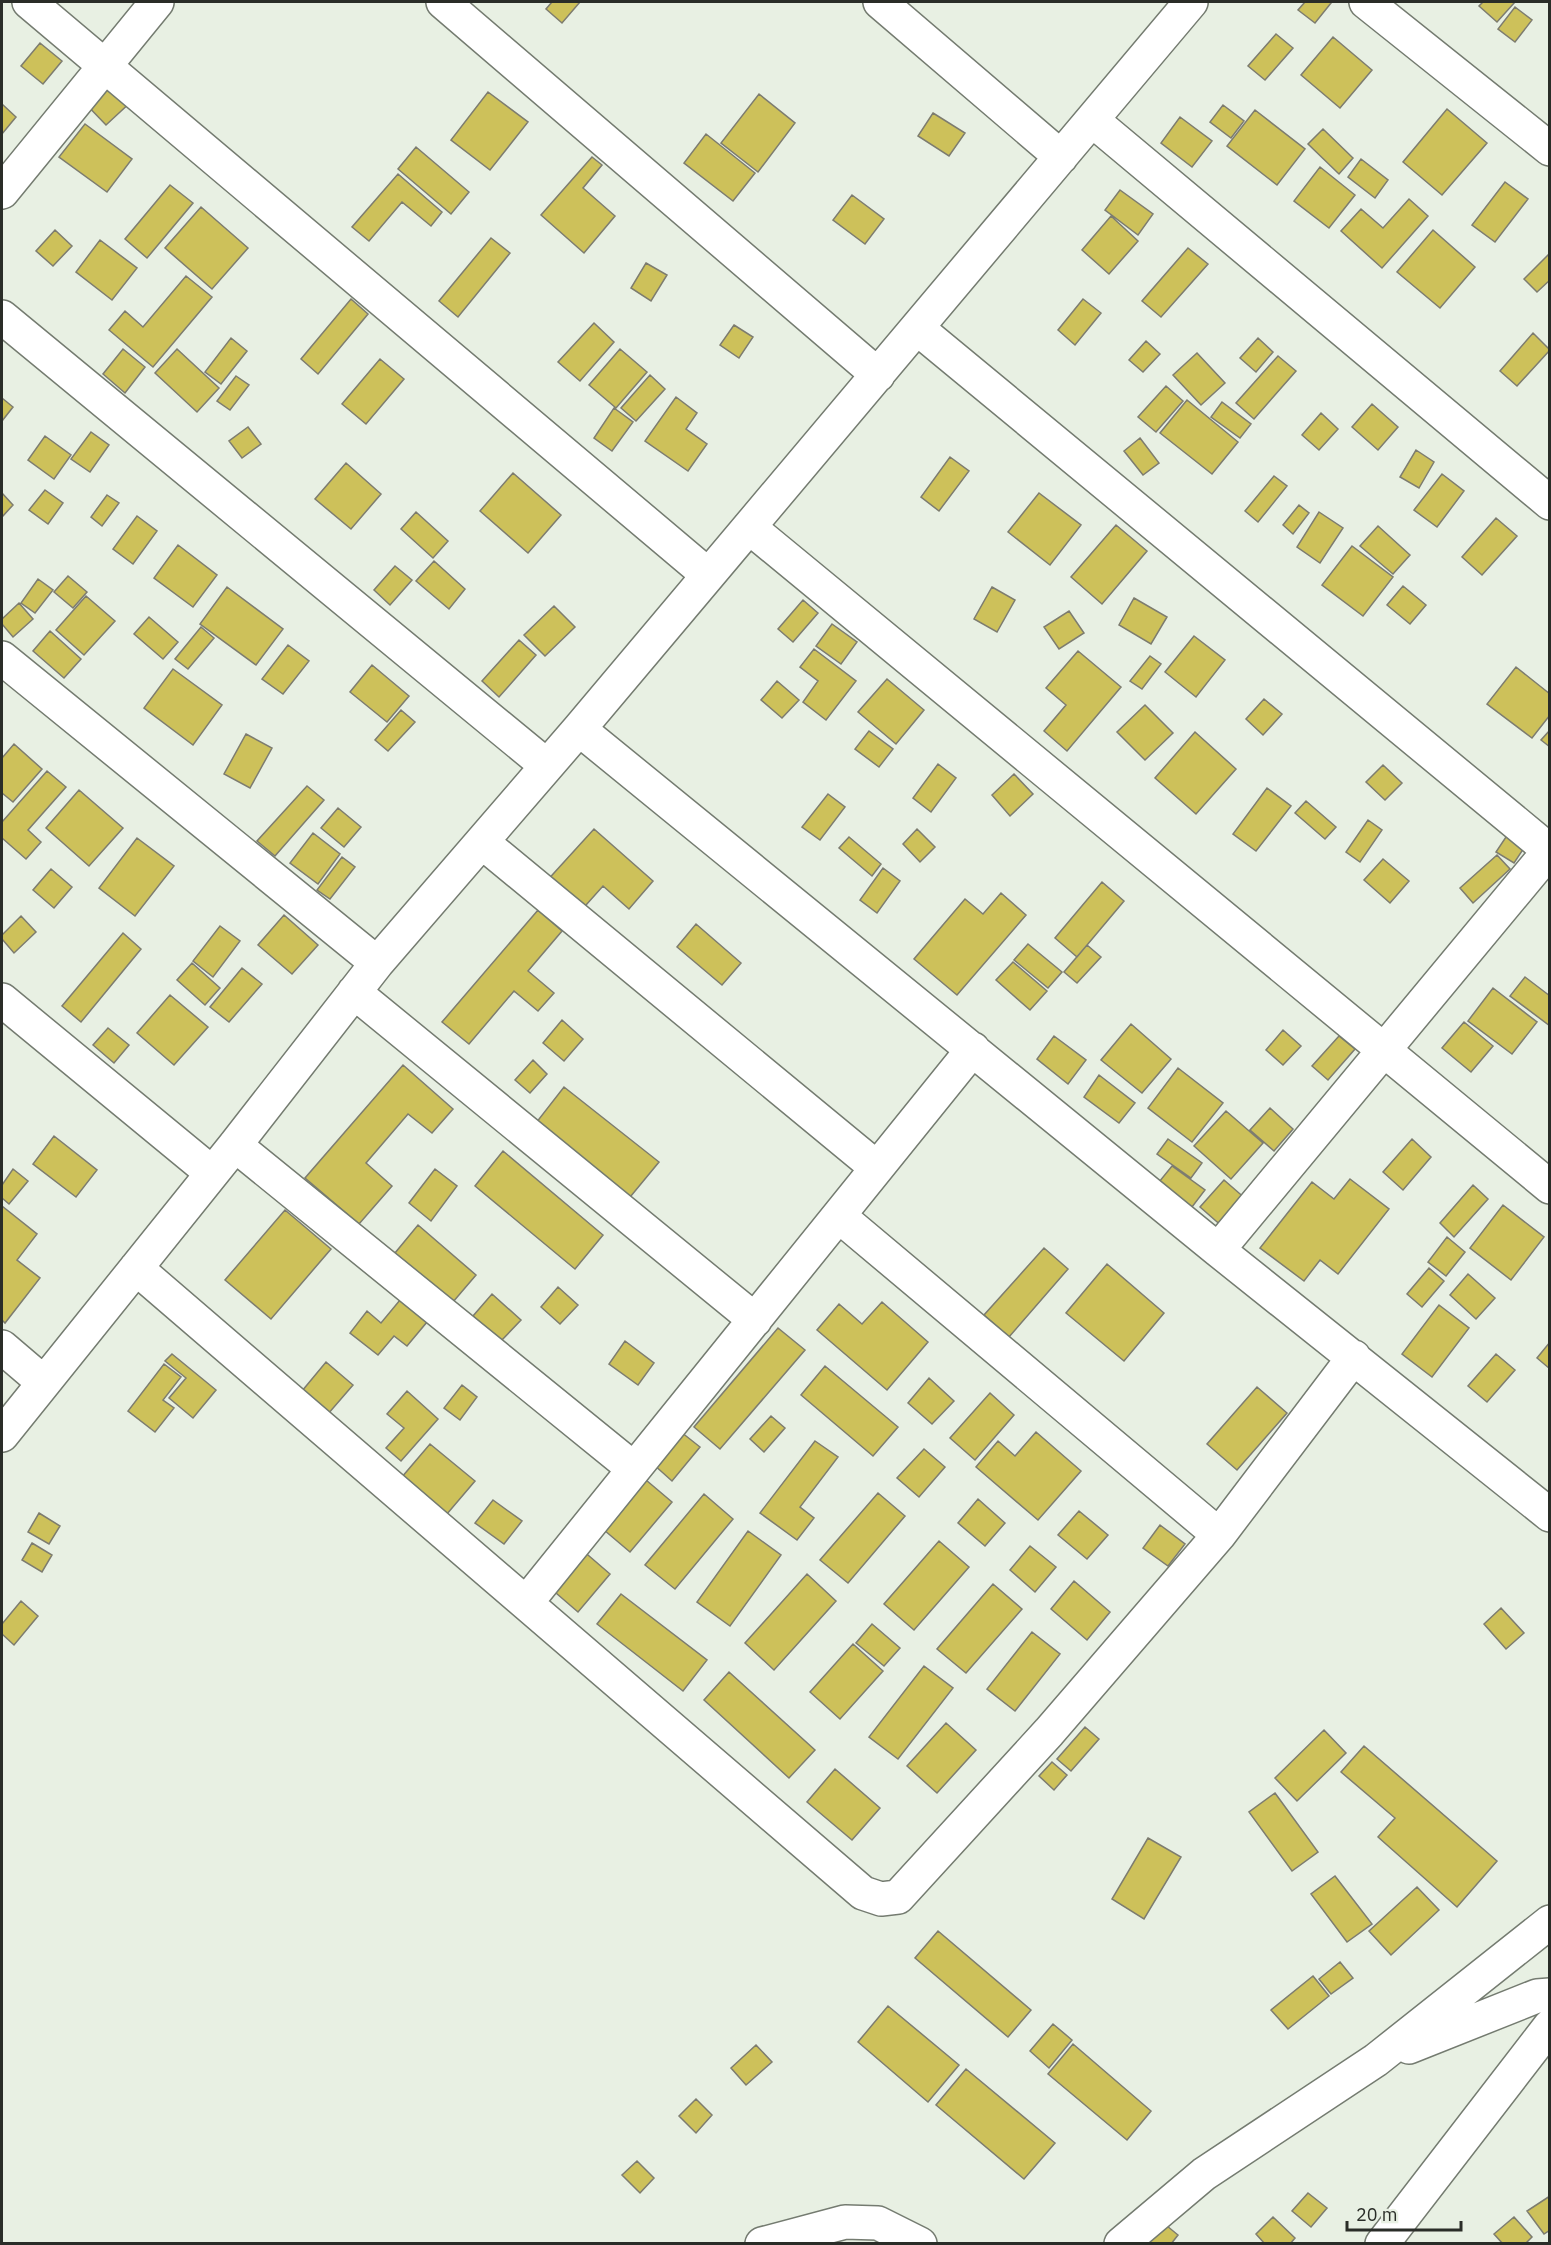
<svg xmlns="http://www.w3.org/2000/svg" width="1551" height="2245" viewBox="0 0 1551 2245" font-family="'IBM Plex Sans',sans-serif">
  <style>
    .building { fill: #cdc15a; stroke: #7d7c6f; stroke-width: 1.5 }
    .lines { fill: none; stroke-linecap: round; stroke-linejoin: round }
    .minor-casing { stroke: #747b70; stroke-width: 36 }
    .minor { stroke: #fff; stroke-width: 33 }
  </style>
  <rect width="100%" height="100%" fill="#e8f0e3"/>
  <path class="building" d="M552,2H580L562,23L546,9Z
    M1305,2H1330L1331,3L1315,23L1298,10Z
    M1483,2H1515L1497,22L1479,6Z
    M1515,7L1532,20L1515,42L1498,29Z
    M1276,34L1293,48L1265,80L1248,66Z
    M1333,37L1372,70L1340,108L1301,75Z
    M40,43L62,61L43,84L21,66Z
    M110,76L133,100L106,125L83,101Z
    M488,92L528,122L490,170L451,140Z
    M759,94L795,123L758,172L721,143Z
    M2,104L16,117L2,134Z
    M1223,105L1244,121L1231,138L1210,122Z
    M1447,109L1487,143L1442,195L1403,162Z
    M1255,110L1305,149L1277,185L1227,146Z
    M933,113L965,133L949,156L918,136Z
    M1180,117L1212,141L1192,167L1161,143Z
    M85,124L132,159L107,192L59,157Z
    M1323,129L1353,158L1339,174L1308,144Z
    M706,134L755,173L733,201L684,163Z
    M416,147L469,192L451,214L398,169Z
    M592,157L602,165L583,188L615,216L584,253L541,215Z
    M1361,159L1388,180L1375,198L1348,177Z
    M1320,167L1355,195L1329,228L1294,201Z
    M398,174L442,212L431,226L402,202L369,241L352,227Z
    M1505,182L1528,199L1495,242L1472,225Z
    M170,185L193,203L147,258L125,239Z
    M1120,190L1153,214L1138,235L1105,210Z
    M852,195L884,219L865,244L833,220Z
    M1409,199L1428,216L1382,268L1341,231L1361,209L1383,228Z
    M201,207L248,248L212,289L165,248Z
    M1111,216L1138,241L1109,274L1082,250Z
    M55,230L72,246L53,266L36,251Z
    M1433,230L1475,267L1440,308L1397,272Z
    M491,238L510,253L458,317L439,301Z
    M100,240L137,268L112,300L76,272Z
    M1188,248L1208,264L1161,317L1142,301Z
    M1550,253V280L1537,292L1524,279Z
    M646,263L667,275L651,301L631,288Z
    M186,276L212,297L153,367L109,330L125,311L143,327Z
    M351,299L368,314L318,374L301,359Z
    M1083,299L1101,313L1075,345L1058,330Z
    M594,323L614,342L580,381L558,362Z
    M734,325L753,337L739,358L720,345Z
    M1533,333L1550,350L1517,386L1500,371Z
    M231,338L247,351L221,384L205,372Z
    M1258,338L1273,352L1256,372L1240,358Z
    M1146,341L1160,354L1143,372L1129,360Z
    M123,349L145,367L125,393L103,374Z
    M177,349L219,388L197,412L155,373Z
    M620,349L647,372L616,408L589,385Z
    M1197,353L1225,383L1201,405L1173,375Z
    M1278,356L1296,371L1254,419L1236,403Z
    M380,359L404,379L366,424L342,404Z
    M650,375L665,389L636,421L621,408Z
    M236,376L249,385L230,410L217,401Z
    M1166,386L1183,401L1156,432L1138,417Z
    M676,397L697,413L686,429L707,444L688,471L645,441Z
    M2,398L13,407L2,421Z
    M1187,400L1238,442L1212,474L1160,433Z
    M1222,402L1251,424L1240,438L1211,417Z
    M1372,404L1398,427L1378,450L1352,427Z
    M614,408L633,422L612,451L594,438Z
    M1321,413L1338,429L1319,450L1302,435Z
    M248,427L261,444L242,458L229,441Z
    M91,432L109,445L90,472L71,459Z
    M45,436L71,455L54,479L28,460Z
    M1140,438L1159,463L1143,475L1124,451Z
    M1416,450L1434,462L1419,488L1400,477Z
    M950,457L969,471L939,511L921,497Z
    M346,463L381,494L351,529L315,499Z
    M513,473L561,515L528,553L480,511Z
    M1442,474L1464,491L1437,527L1414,510Z
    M1274,476L1287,486L1258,522L1245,511Z
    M45,490L63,503L48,524L29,510Z
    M2,493L13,505L2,517Z
    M1039,493L1081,525L1050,565L1008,532Z
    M107,495L119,503L102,526L91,517Z
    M1299,505L1309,513L1293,534L1283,525Z
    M416,512L448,541L433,558L401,529Z
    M1319,512L1343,528L1320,563L1297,547Z
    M137,516L157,531L133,564L113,549Z
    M1496,518L1517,536L1482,575L1462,557Z
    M1116,525L1147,551L1102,604L1071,577Z
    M1378,526L1410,555L1393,574L1360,546Z
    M178,545L217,575L193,607L154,578Z
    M1352,546L1393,577L1363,616L1322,585Z
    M434,561L465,589L449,609L416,581Z
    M395,566L412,580L390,605L374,590Z
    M68,576L87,592L73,608L54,592Z
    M38,579L53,590L35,613L21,603Z
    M1403,586L1426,605L1410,624L1387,605Z
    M227,587L283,629L256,665L200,624Z
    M992,587L1015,600L997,632L974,619Z
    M86,596L115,621L84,655L56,630Z
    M1134,598L1167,617L1151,644L1119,625Z
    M803,600L818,613L793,642L778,629Z
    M19,603L33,619L13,637L2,624V619Z
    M554,606L575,627L545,656L524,635Z
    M1069,611L1084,633L1059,649L1044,627Z
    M149,617L178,642L163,659L134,634Z
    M832,624L857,642L841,664L816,646Z
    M201,627L214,638L188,669L175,659Z
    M50,631L81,659L64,678L33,651Z
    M1194,636L1225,660L1196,697L1165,672Z
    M519,640L536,655L499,697L482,681Z
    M288,645L309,661L283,694L262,679Z
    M814,649L856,681L826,720L803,702L818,681L800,667Z
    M1078,651L1121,687L1067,751L1044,731L1066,705L1046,688Z
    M1150,656L1161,664L1142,689L1130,681Z
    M372,665L409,696L387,722L350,692Z
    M1516,667L1550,694V715L1532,738L1487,704Z
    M173,669L222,705L193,745L144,708Z
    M887,679L924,710L896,744L858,712Z
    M777,681L799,700L782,718L761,700Z
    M1264,699L1282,714L1263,735L1246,719Z
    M1145,705L1173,733L1145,760L1117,732Z
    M401,710L415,722L388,751L375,740Z
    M1550,730V747L1541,740Z
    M869,731L893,749L879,767L855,749Z
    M1195,732L1236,769L1196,814L1155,778Z
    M246,734L272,748L250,788L224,774Z
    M14,744L42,769L13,802L2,793V758Z
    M938,764L956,778L931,812L913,798Z
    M1383,765L1402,783L1385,800L1366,782Z
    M47,771L66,787L28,830L41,842L26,859L2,838V822Z
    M1014,774L1033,794L1010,816L992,795Z
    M307,786L324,800L275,856L257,841Z
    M1267,788L1291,806L1256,851L1233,834Z
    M79,790L123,828L89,866L46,828Z
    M828,794L845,807L820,840L802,827Z
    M1306,801L1336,827L1325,839L1295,813Z
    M338,808L361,827L344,847L321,828Z
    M1368,820L1382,830L1360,862L1346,852Z
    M594,829L653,881L629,909L603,886L578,914L544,884Z
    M917,829L935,847L920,862L903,844Z
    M313,833L340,854L318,884L290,863Z
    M1508,834L1526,845L1514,863L1496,852Z
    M849,837L881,864L872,876L839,848Z
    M137,838L174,866L135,916L99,888Z
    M1497,855L1510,869L1473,903L1460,888Z
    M342,857L355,867L330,899L317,890Z
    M1383,859L1409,881L1390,903L1364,880Z
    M883,868L900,881L877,913L860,900Z
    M51,869L72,887L54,908L33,890Z
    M1102,882L1124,901L1077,957L1055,938Z
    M1001,893L1026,915L957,995L914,959L965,899L983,914Z
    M538,910L562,931L528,971L554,993L538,1011L514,991L469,1044L442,1022Z
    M284,915L318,945L292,974L258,945Z
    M21,916L36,932L14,953L2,939V935Z
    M696,924L741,963L722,985L677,947Z
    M220,926L240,941L213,977L193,961Z
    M123,933L141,949L81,1022L62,1006Z
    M1028,944L1062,972L1048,988L1014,960Z
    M1087,945L1101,957L1077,983L1064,972Z
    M1013,962L1047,991L1030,1010L996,980Z
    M192,963L220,988L205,1005L177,980Z
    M242,968L262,984L229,1022L210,1007Z
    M1525,977L1550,996V1026L1510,996Z
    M1493,988L1537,1022L1512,1054L1468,1021Z
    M170,995L208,1027L174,1065L137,1033Z
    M562,1020L583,1039L564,1061L543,1043Z
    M1464,1022L1493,1046L1471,1072L1442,1048Z
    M1131,1024L1171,1059L1142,1093L1101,1060Z
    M108,1028L129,1045L114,1063L93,1045Z
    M1283,1030L1301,1046L1283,1065L1266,1050Z
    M1054,1036L1086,1060L1068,1084L1037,1059Z
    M1339,1036L1355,1049L1328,1080L1312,1066Z
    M533,1060L547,1074L530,1093L515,1080Z
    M403,1065L453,1109L432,1133L408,1114L366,1163L392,1186L359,1224L305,1178Z
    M1178,1068L1223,1103L1192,1142L1148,1108Z
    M1099,1075L1135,1103L1119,1123L1084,1097Z
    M564,1087L659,1162L626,1202L532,1128Z
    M1270,1108L1293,1129L1274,1151L1250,1130Z
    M1226,1111L1263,1143L1231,1179L1194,1146Z
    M54,1136L97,1170L76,1197L33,1164Z
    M1168,1139L1202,1163L1191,1178L1157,1154Z
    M1412,1139L1431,1157L1403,1190L1383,1172Z
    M503,1151L603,1235L575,1269L475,1186Z
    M1172,1166L1205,1190L1192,1207L1159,1182Z
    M13,1169L28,1181L9,1204L2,1198V1185Z
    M435,1169L457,1186L431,1221L409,1203Z
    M1350,1179L1389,1209L1338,1274L1320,1260L1304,1281L1260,1248L1312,1182L1334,1199Z
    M1224,1180L1247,1200L1224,1228L1200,1207Z
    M1473,1185L1488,1199L1454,1237L1440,1223Z
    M1503,1205L1544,1237L1511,1280L1470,1248Z
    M2,1206L37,1234L17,1260L40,1278L5,1323L2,1320Z
    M285,1210L331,1249L271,1319L225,1280Z
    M418,1225L476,1275L453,1302L395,1253Z
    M1447,1237L1465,1252L1446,1276L1428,1262Z
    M1044,1248L1068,1269L1009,1337L984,1315Z
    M1107,1264L1164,1313L1124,1361L1066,1313Z
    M1429,1268L1444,1281L1422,1307L1407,1294Z
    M1468,1274L1495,1298L1476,1319L1450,1295Z
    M558,1287L578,1305L560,1324L541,1307Z
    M492,1294L521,1320L501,1341L473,1316Z
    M400,1300L427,1322L407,1346L394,1336L378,1355L350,1333L367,1311L381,1323Z
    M882,1302L928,1342L887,1390L817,1330L839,1304L862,1324Z
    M1439,1305L1469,1328L1432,1377L1402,1354Z
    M778,1328L805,1350L720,1449L694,1427Z
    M625,1341L654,1363L638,1385L609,1364Z
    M1550,1342V1369L1537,1358Z
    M172,1354L216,1390L193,1418L169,1398L186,1378L165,1361Z
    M1496,1354L1515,1370L1487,1402L1468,1386Z
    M326,1362L353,1385L328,1414L302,1391Z
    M164,1364L181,1377L163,1400L174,1408L155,1432L128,1411Z
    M825,1366L898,1427L873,1456L801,1395Z
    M929,1378L954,1401L932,1424L908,1403Z
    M462,1385L477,1397L460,1420L444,1408Z
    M1257,1387L1287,1413L1237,1470L1207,1444Z
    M407,1391L438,1419L401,1461L386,1448L404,1428L387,1414Z
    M990,1393L1014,1415L975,1460L950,1438Z
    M771,1416L785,1428L764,1452L750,1439Z
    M681,1432L700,1447L672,1481L653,1464Z
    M1036,1432L1081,1471L1038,1520L976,1467L998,1441L1015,1456Z
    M815,1441L838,1457L800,1507L814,1518L797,1540L760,1513Z
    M430,1444L475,1481L441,1521L396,1484Z
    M924,1449L945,1467L919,1497L897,1478Z
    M646,1480L672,1502L630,1552L604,1530Z
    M878,1493L905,1516L848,1583L820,1560Z
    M704,1494L733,1519L675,1589L645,1565Z
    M978,1499L1005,1523L985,1546L958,1523Z
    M493,1500L522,1521L504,1544L475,1523Z
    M1079,1511L1108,1535L1087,1559L1058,1535Z
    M39,1513L60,1526L49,1544L28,1532Z
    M1160,1525L1185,1544L1168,1566L1143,1548Z
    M748,1531L781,1555L730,1626L697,1602Z
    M939,1541L969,1567L914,1630L884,1604Z
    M32,1543L52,1555L42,1572L22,1560Z
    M1030,1546L1056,1567L1035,1592L1010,1570Z
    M581,1549L610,1574L578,1612L549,1587Z
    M807,1574L836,1601L774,1670L745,1643Z
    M1074,1581L1110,1612L1087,1640L1051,1609Z
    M993,1584L1022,1609L966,1673L937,1649Z
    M621,1594L707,1660L683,1691L597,1624Z
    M21,1601L38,1616L14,1645L2,1634V1624Z
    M1501,1608L1524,1633L1506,1649L1484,1624Z
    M872,1624L900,1648L884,1666L856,1643Z
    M1032,1632L1060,1654L1015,1711L987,1689Z
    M853,1644L883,1671L840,1719L810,1692Z
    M924,1666L953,1688L898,1759L869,1737Z
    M729,1672L815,1750L789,1778L704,1700Z
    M946,1723L976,1750L937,1793L907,1766Z
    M1085,1727L1099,1739L1071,1771L1057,1759Z
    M1324,1730L1346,1753L1297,1801L1275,1778Z
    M1364,1746L1497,1861L1457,1907L1378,1837L1395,1818L1341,1772Z
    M1052,1762L1067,1775L1054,1790L1039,1776Z
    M835,1769L880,1808L852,1840L807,1802Z
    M1275,1793L1318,1852L1292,1871L1249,1812Z
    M1148,1838L1181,1857L1144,1919L1112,1899Z
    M1335,1876L1372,1924L1347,1942L1311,1894Z
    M1417,1887L1439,1910L1391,1955L1369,1931Z
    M938,1931L1031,2010L1008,2037L915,1958Z
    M1340,1962L1353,1978L1331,1994L1319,1979Z
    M1313,1976L1329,1996L1288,2029L1271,2010Z
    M888,2006L959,2065L928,2102L858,2042Z
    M1053,2024L1072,2040L1049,2068L1030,2051Z
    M1073,2044L1151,2111L1127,2140L1048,2074Z
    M756,2045L772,2062L746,2085L731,2068Z
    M966,2069L1055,2143L1024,2179L936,2105Z
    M696,2099L712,2115L696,2133L679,2116Z
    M637,2161L654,2178L640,2193L622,2175Z
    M1308,2193L1327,2208L1311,2227L1292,2211Z
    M1550,2196V2230L1544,2234L1527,2211Z
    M1273,2217L1295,2238L1290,2244H1265L1256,2234Z
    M1514,2217L1532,2237L1525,2244H1503L1494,2234Z
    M1161,2221L1178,2235L1171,2244H1144Z"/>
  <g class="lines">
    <g class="minor-casing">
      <path id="minor" d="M29,2L708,575
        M443,2L878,375
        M880,2L1061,157
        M1366,2L1550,149
        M1092,120L1550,503
        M2,192L157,2
        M2,317L547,766
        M917,328L1550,851
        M749,527L1550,1187
        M2,658L377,963
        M579,729L1218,1250L1550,1515
        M482,842L877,1168
        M354,992L755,1320
        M2,1000L212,1173
        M235,1145L634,1469
        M839,1216L1219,1535
        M1218,1250L1550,850
        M136,1268L863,1893L881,1899L898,1897L1049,1732L1219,1535L1354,1357
        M2,1347L43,1382
        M2,1435L235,1145L377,963L579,729L1191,2
        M526,1603L973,1049
        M1409,2047L1537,1996L1550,1995
        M762,2244L845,2222L878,2223L920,2244
        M1121,2244L1204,2174L1376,2060L1550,1922
        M1382,2244L1550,2026"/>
    </g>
    <use href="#minor" class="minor"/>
  </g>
  <rect width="1551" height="2245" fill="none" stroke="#2a2d28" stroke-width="6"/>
  <path d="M1347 2221v9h114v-9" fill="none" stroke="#2a2d28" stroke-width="3"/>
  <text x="1356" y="2221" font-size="18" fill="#2a2d28" stroke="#e8f0e3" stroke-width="4.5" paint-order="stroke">20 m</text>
</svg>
